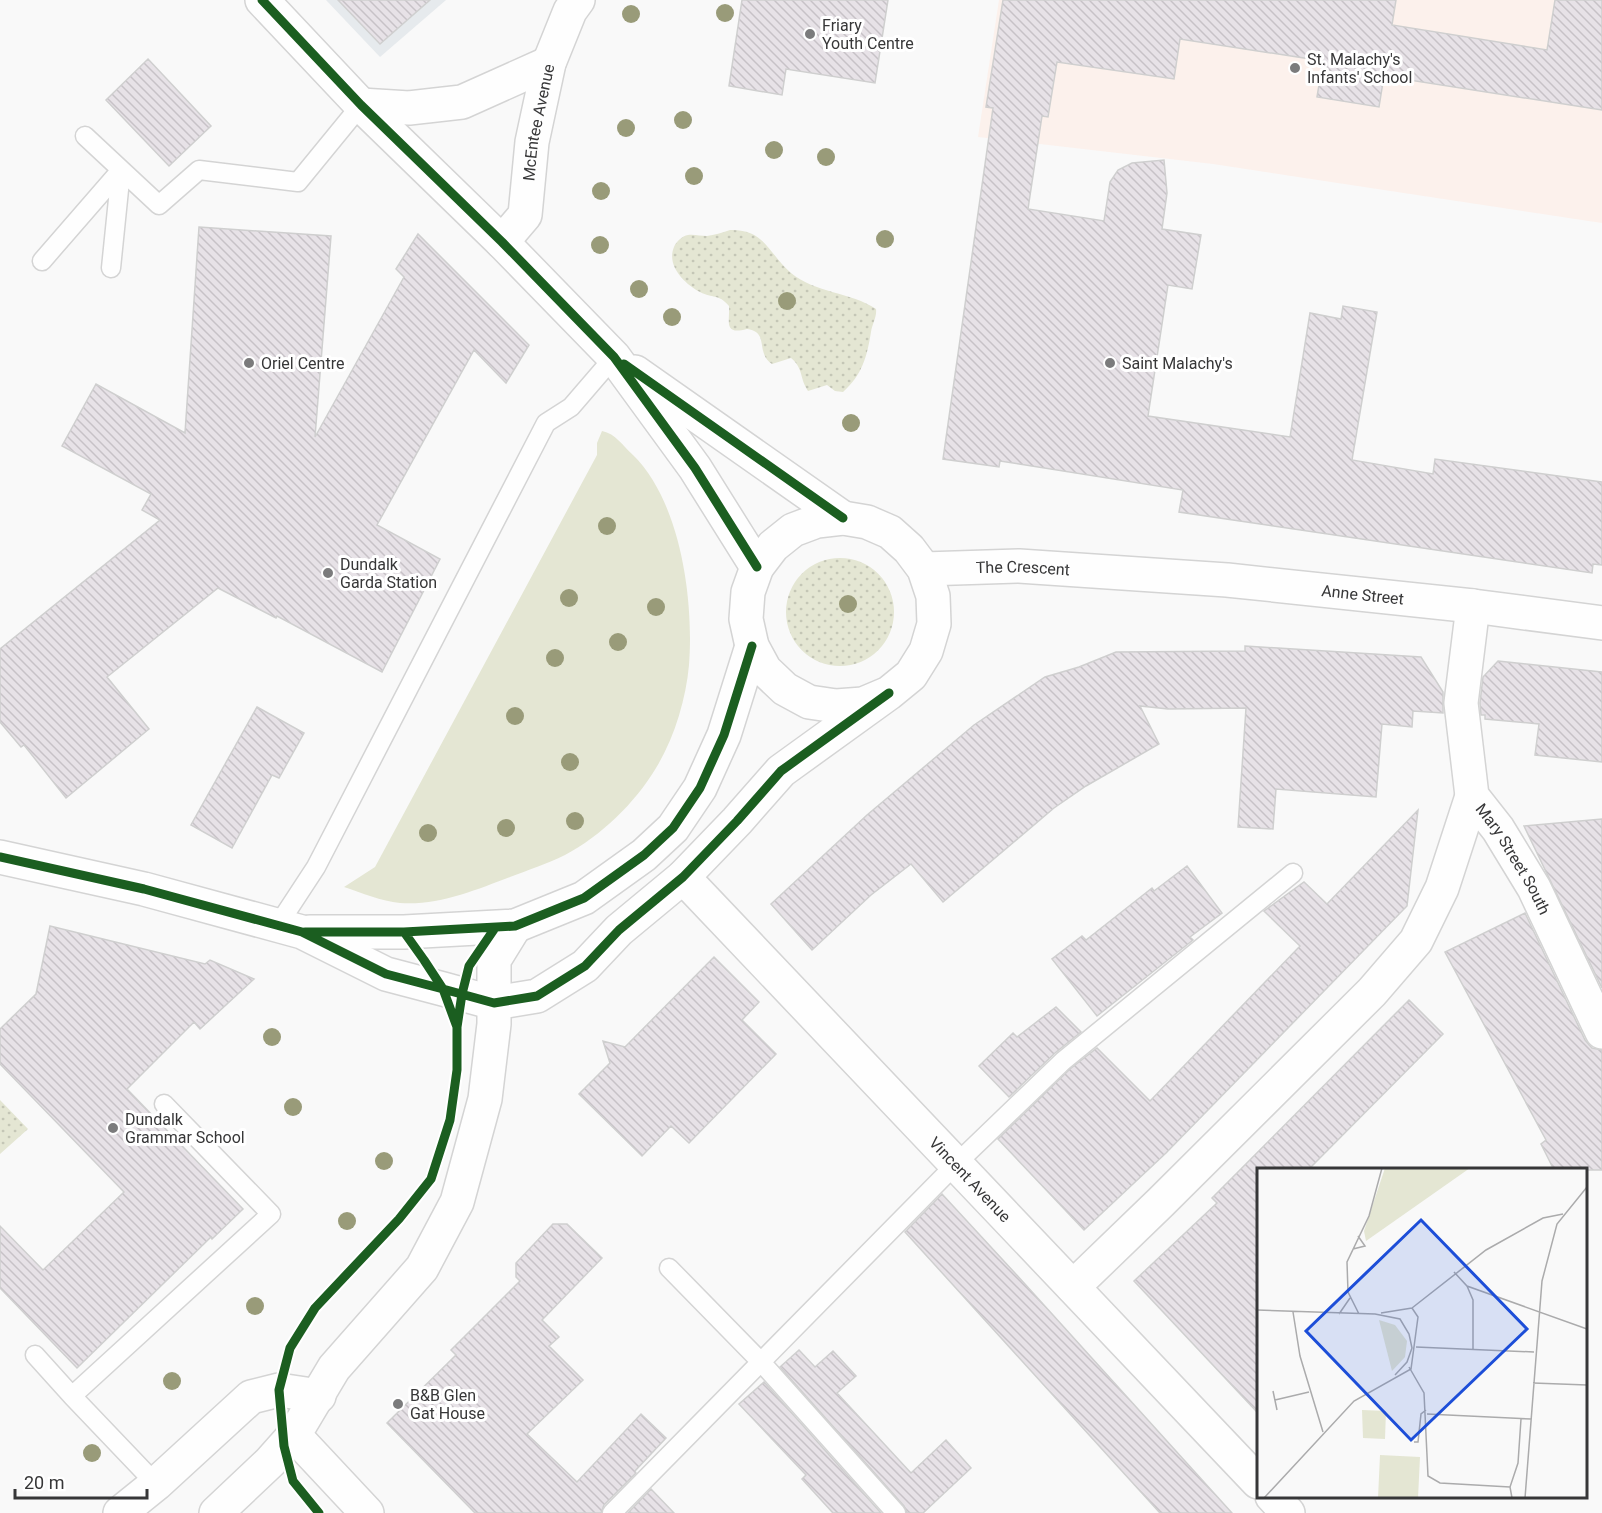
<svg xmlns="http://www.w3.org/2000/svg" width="1602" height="1513" viewBox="0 0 1602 1513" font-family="Roboto,sans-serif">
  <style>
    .built { fill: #e6eaed }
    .education { fill: #fcf1ec }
    .grass { fill: url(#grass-dots) }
    .park { fill: #e4e6d3 }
    .building { fill: url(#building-back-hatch); stroke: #cfcfcf; stroke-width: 1.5 }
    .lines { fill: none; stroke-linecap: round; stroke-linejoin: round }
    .lane-casing { stroke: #d4d4d4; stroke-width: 21 }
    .street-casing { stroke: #d4d4d4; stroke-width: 36 }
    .secondary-casing { stroke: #d4d4d4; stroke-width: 36 }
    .lane { stroke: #fefefe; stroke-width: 18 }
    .street { stroke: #fefefe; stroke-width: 33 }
    .secondary { stroke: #fefefe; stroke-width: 33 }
    .cycleway-casing { stroke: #fff; stroke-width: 13 }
    .cycleway { stroke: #1b5e20; stroke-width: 9 }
    .tree { fill: #999b79 }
    .poi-dot { fill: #7b7b7c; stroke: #fff; stroke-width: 2 }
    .labels { text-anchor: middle; stroke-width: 6; stroke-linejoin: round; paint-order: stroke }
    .poi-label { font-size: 16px; fill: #373738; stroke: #fff; text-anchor: start }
    .street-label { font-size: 16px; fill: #373738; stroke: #fff }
    .inset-road { fill: none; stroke: #ababac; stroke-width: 1.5 }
    .view { fill: #1d4ed8; fill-opacity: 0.15; stroke: #1d4ed8; stroke-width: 3 }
    .inset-edge { fill: none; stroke: #373738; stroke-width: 3 }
  </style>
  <defs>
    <pattern id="grass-dots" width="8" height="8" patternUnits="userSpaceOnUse" patternTransform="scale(1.5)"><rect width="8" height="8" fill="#e4e6d3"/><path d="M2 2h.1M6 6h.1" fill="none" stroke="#c4c6b6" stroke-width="1.8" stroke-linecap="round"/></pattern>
    <pattern id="building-back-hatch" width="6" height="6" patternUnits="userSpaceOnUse" patternTransform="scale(1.5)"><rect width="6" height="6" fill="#e7e2e7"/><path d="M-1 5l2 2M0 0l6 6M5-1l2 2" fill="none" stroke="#c7c2c7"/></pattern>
  </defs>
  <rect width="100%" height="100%" fill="#f9f9f9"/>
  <path class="built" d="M326,0H446L380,57Z"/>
  <path class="education" d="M999,0H1602V223L1213,164L978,137Z"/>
  <path class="grass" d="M730,230C765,229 768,253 791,273C815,293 851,292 876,309C877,317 872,324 871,332C867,357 862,375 843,392L835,391L827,385L808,391C799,378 804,369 791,358L772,364C755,353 770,332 747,329C723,335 730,322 729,306C718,293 713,299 700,292C685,284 666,266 674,247C676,242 682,236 688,235C693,234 701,236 707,236C714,235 722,233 730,230Z
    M786 612a54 54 0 1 1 108 0a54 54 0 1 1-108 0Z
    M0,1100L28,1129L0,1154Z"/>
  <path class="park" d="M602,431C616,434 622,445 633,455C681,502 694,601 689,665C686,699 674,739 656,768C635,803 601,836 565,855C547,864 528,870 510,877C476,890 437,906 400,903C381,901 362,893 344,887L375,867L597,455V443Z"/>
  <path class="building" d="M338,0H430L380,44Z
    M742,0H888L875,83L786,69L782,95L729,86Z
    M1003,0H1396L1392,25L1547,50L1555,0H1602V110L1384,76L1379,107L1317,97L1323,61L1180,39L1174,79L1057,62L1048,117L1042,116L1028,209L1104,221L1110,182L1118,170L1132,163L1164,160L1167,193L1162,229L1201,235L1192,289L1168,285L1148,416L1290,437L1310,313L1341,319L1343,306L1377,312L1352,460L1433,474L1435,459L1602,482V565L1593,564L1592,573L1179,512L1183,490L1000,461L999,467L943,459L993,108L986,107Z
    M148,59L211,126L169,166L106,100Z
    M199,227L331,236L315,437L404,277L396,269L418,234L529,345L506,383L474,350L377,525L440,559L382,672L277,616L276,618L218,588L107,677L149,729L66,798L24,745L21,747L0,722V649L160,520L142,510L151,494L62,446L96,384L185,433Z
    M1245,646L1421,657L1443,692V713L1413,711L1412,727L1382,724L1376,797L1276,789L1273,829L1238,827L1246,708L1168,709L1140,706L1159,744L1086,786L1054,808L943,902L911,864L871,895L812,950L771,904L867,815L974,725L1045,677L1079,667L1116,652L1245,651Z
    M1498,661L1602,672V762L1535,755L1539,724L1485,719V715H1481L1480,703L1483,677Z
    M257,707L304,733L279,778L272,775L232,848L191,825Z
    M1418,810L1407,906L1166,1153L1084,1230L998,1139L1070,1069L1097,1048L1150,1101L1300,946L1264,911L1304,882L1327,904Z
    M1602,819V988L1524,826Z
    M1187,866L1222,913L1190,937L1193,940L1097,1016L1052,959L1082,936L1086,940L1152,888L1154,891Z
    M1525,913L1585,1040L1592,1048L1602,1050V1170H1554L1541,1144L1546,1140L1445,952Z
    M50,926L205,964L210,960L254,979L200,1029L194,1022L127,1089L243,1209L212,1239L211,1237L77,1368L0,1288V1226L43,1270L124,1192L0,1064V1029L36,994Z
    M714,957L759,1002L742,1020L776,1054L689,1143L671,1126L642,1156L579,1094L610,1063L603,1041L625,1047Z
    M1409,1000L1443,1034L1308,1170H1258V1413L1134,1281L1217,1203L1212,1198Z
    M1056,1007L1081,1032L1055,1053L1009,1097L979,1066L1013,1033L1017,1037Z
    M942,1194L1014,1272L1232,1513H1160L1071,1415L905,1232Z
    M553,1224H567L602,1258L542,1320L559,1337L549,1346L583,1380L527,1434L577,1482L641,1414L666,1438L635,1471L636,1473L604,1505L601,1513H475L387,1423L456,1355L451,1350L520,1281L516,1277V1263Z
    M799,1350L815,1367L833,1351L856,1376L837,1393L911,1473L946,1440L971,1468L923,1513H907L904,1506L780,1367Z
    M764,1382L881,1513H833L802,1479L806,1475L739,1404Z
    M651,1489L674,1513H628Z"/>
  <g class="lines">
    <g class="lane-casing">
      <path id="lane" d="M85,136L159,205L199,170L298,182L361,105
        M42,261L121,170
        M111,268L121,170
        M278,925L316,867L546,423L571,407L614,357
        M669,1268L761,1362L896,1513
        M35,1355L72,1396L271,1214L164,1104
        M72,1396L156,1484
        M612,1513L956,1164L1063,1061L1293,873"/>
    </g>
    <g class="street-casing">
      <g id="street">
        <path d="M361,105L409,108L462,102L549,63"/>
        <path id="s1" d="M502,242L525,215L532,142L549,63L570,11L578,0"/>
        <path id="s2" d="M1473,606L1461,703L1472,796L1498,829L1534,888L1602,1032"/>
        <path id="s3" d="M683,877L1258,1482"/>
        <path d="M1073,1287L1161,1202L1372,992L1416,941L1442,888L1472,796"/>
        <path d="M1272,1496L1288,1513"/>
        <path d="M120,1513L156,1484L251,1397L279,1390L319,1396"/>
        <path d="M216,1513L270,1462L294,1435"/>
      </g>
    </g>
    <g class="secondary-casing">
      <g id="secondary">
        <path d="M262,0L361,105L502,242L614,357L695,468L757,567"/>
        <path d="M635,372L843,518"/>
        <path id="s4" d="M924,569L1019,566L1227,580L1473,606L1602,623"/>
        <path d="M0,857L144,889L302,932L386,974L443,989L494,1003L537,996L585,966L619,930L683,877L737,821L781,771L889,693L911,675L926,651L934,624L933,596L924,569L909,549L890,532L867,522L843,518L817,521L793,530L773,546L757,567L748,592L746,619L752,646L765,670L785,689L809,702L836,706L863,704L889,693"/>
        <path d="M310,932H404L515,926L584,898L644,855L673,828L700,788L724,735L752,646"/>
        <path d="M367,1513L294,1435L334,1368L422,1268L457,1202L485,1099L494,1024V960L515,926"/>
      </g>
    </g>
    <use href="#lane" class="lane"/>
    <use href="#street" class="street"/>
    <use href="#secondary" class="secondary"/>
    <g class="cycleway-casing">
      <path id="cycleway" d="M262,0L361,105L502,242L614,357L695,468L757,567
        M624,364L843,518
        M0,857L144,889L302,932L386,974L443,989L494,1003L537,996L585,966L619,930L683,877L737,821L781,771L889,693
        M305,932H404L515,926L584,898L644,855L673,828L700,788L724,735L752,646
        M404,932L424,960L443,989L457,1027
        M319,1513L293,1481L284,1446L279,1390L290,1348L315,1308L399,1219L431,1179L450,1120L457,1070V1027L462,994L469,966L495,928"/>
    </g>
    <use href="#cycleway" class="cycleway"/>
  </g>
  <g class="tree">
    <circle cx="725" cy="13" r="9"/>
    <circle cx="631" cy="14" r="9"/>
    <circle cx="683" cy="120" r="9"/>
    <circle cx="626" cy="128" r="9"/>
    <circle cx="774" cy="150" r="9"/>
    <circle cx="826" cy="157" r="9"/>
    <circle cx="694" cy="176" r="9"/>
    <circle cx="601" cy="191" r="9"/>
    <circle cx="885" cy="239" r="9"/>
    <circle cx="600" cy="245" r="9"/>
    <circle cx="639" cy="289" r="9"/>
    <circle cx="787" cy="301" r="9"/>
    <circle cx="672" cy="317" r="9"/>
    <circle cx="851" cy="423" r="9"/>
    <circle cx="607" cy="526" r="9"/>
    <circle cx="569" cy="598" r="9"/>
    <circle cx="848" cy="604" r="9"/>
    <circle cx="656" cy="607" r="9"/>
    <circle cx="618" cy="642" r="9"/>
    <circle cx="555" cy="658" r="9"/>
    <circle cx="515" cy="716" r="9"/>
    <circle cx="570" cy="762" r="9"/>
    <circle cx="575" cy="821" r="9"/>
    <circle cx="506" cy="828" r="9"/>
    <circle cx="428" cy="833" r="9"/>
    <circle cx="272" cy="1037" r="9"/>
    <circle cx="293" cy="1107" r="9"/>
    <circle cx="384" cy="1161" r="9"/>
    <circle cx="347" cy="1221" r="9"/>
    <circle cx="255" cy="1306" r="9"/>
    <circle cx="172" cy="1381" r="9"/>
    <circle cx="92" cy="1453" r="9"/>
  </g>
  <g class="poi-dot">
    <circle cx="810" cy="34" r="6"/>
    <circle cx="1295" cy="68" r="6"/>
    <circle cx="249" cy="363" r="6"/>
    <circle cx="1110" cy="363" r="6"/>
    <circle cx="328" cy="573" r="6"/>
    <circle cx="113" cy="1128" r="6"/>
    <circle cx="398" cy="1404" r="6"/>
  </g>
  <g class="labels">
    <g class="poi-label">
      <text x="822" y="31">Friary<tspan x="822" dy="18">Youth Centre</tspan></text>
      <text x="1307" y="65">St. Malachy's<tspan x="1307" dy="18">Infants' School</tspan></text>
      <text x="261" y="369">Oriel Centre</text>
      <text x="1122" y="369">Saint Malachy's</text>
      <text x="340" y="570">Dundalk<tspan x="340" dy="18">Garda Station</tspan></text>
      <text x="125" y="1125">Dundalk<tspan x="125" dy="18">Grammar School</tspan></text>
      <text x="410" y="1401">B&amp;B Glen<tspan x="410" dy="18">Gat House</tspan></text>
    </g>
    <g class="street-label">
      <text dy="6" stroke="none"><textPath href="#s1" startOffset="129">McEntee Avenue</textPath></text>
      <text dy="6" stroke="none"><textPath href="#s4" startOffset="99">The Crescent</textPath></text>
      <text dy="6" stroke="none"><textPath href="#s4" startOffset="440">Anne Street</textPath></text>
      <text dy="6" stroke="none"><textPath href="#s2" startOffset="267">Mary Street South</textPath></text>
      <text dy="6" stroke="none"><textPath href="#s3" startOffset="417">Vincent Avenue</textPath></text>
    </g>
  </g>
  <g transform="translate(1257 1168)">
    <rect width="330" height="330" fill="#f9f9f9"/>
    <path d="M128,0H213L109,73L107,63ZM105,242L129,243L128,271L106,270Z" fill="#e4e6d3"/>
    <path d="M136,0H200L152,34L131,4ZM122,152L138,157L150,173L148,189L135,203ZM123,287L163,289L161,330H121Z" fill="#e4e6d3"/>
    <path class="inset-road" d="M96,81L108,78L101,68M197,104L210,118L330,161M210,118L216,132V181M155,140L229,82L286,50L306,46M0,142L118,146L143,151L152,166L155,180L150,194L138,207M36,144L43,188L66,264M124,145L155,140M82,146L93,130M102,146L91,124L90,94L112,48L125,0M159,179L277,184M152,199L167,225L171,308L183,315L253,319M276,215L330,217M16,223L20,242M18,232L52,224M170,246L274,251M157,274H161L164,246L169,242M7,330L97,233L154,201L161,149L155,140M255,330L253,319L261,295L264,251M268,330L285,113L300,56L330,19"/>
    <path class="view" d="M164,52L270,161L154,272L49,163Z"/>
    <rect width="330" height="330" class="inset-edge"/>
  </g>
  <path d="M15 1489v9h132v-9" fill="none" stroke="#373738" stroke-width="3"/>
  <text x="24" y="1489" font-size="18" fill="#373738" stroke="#ffffff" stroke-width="4.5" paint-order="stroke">20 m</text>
</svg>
